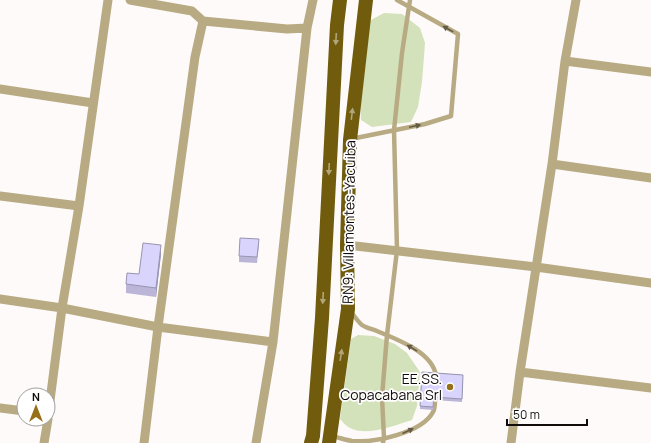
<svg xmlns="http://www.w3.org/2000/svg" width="651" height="443" viewBox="0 0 651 443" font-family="Manrope,sans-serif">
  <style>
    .green { fill: #d3e2ba }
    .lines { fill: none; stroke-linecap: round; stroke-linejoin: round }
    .service { stroke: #b8ab83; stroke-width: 4.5 }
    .minor { stroke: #b8ab83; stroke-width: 9 }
    .trunk { stroke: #715c0d; stroke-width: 14 }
    .wall { fill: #bbb6d8 }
    .shaded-wall { fill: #9894b0 }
    .building { fill: #d9d4fb; stroke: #9894b0 }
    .oneway { fill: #645b46 }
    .oneway2 { fill: #b1a57a }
    .poi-dot { fill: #967019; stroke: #fff; stroke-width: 1.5 }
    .labels { text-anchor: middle; stroke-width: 3.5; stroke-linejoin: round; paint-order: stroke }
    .street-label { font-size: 14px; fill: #110b09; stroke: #fff }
    .poi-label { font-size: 14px; fill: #110b09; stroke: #fff; text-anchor: end }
  </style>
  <rect width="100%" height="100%" fill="#fefaf9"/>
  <path class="green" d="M384,13L402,14L420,28L425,43L422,82L418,107L411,122L372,127L361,120L359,84L367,22Z
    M358,335L374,336L395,344L407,353L420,372L417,406L412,420C396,425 366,437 350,428C346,426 343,422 340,419L351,339Z"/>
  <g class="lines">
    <path class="service" d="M351,139L425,124L451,116L458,34L397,0
      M350,311C354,315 358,322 362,325C366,328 372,329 377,331C396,339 433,352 436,376
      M331,436C338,437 345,440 352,441C374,443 422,433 433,412C435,409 435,404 435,400
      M383,443L384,438L382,397L387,335L397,250L394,130L402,53L410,0"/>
    <path class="minor" d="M130,0L192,11L203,21L287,29L307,28
      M565,61L651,72
      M0,89L93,103
      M552,164L651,178
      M0,196L79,206
      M347,245L536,267L651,283
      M0,299L62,308L158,327L273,342
      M520,372L651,388
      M0,408L24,411
      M48,416L62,308L79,206L108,0
      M44,443L48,419
      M144,443L158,327L195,57L203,21
      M256,443L273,342L307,28L313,0
      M511,443L520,372L552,164L565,61L576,0"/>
    <path class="trunk" d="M311,443L313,436L322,318L337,25L340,0
      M329,443L348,309L347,245L350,140L366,0"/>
  </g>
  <path class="wall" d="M259,245L257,263L239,262V256Z
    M161,254L156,297L126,293V284L139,274Z
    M422,372L463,375L462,402L434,400L433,410L420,409Z"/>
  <path class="shaded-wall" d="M161,245V254L156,297V288Z"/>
  <path class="building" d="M240,238L259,239L257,257L239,256Z
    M143,243L161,245L156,288L126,284L127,273L139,274Z
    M422,372L463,375L462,399L434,397L433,407L420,406Z"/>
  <defs><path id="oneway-solid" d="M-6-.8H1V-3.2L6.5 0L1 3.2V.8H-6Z"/></defs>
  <g class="oneway">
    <use href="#oneway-solid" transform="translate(448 29) rotate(-151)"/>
    <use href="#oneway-solid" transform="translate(415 126) rotate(-12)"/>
    <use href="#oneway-solid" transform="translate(412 348) rotate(-149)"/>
    <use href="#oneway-solid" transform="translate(408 431) rotate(-24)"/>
  </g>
  <g class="oneway2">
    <use href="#oneway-solid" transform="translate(336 39) rotate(93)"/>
    <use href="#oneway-solid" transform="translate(352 114) rotate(-83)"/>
    <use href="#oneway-solid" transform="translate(329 169) rotate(92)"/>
    <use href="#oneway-solid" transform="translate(323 298) rotate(93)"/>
    <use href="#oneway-solid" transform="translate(341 355) rotate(-81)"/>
  </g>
  <circle class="poi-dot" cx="450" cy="387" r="4"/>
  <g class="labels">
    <g class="street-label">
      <text transform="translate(349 222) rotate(-89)" y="5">RN9: Villamontes-Yacuiba</text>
    </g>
    <g class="poi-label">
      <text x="442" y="384">EE.SS.<tspan x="442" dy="16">Copacabana Srl</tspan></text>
    </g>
  </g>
  <g transform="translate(36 407)"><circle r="19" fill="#ffffff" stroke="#a09d9d"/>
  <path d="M0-3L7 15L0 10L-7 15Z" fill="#967019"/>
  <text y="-6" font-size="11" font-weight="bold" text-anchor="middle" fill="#110b09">N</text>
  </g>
  <path d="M507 419v6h80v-6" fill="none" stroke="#110b09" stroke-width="2"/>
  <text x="513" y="419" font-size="12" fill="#110b09" stroke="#ffffff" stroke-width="3" paint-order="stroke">50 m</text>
</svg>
